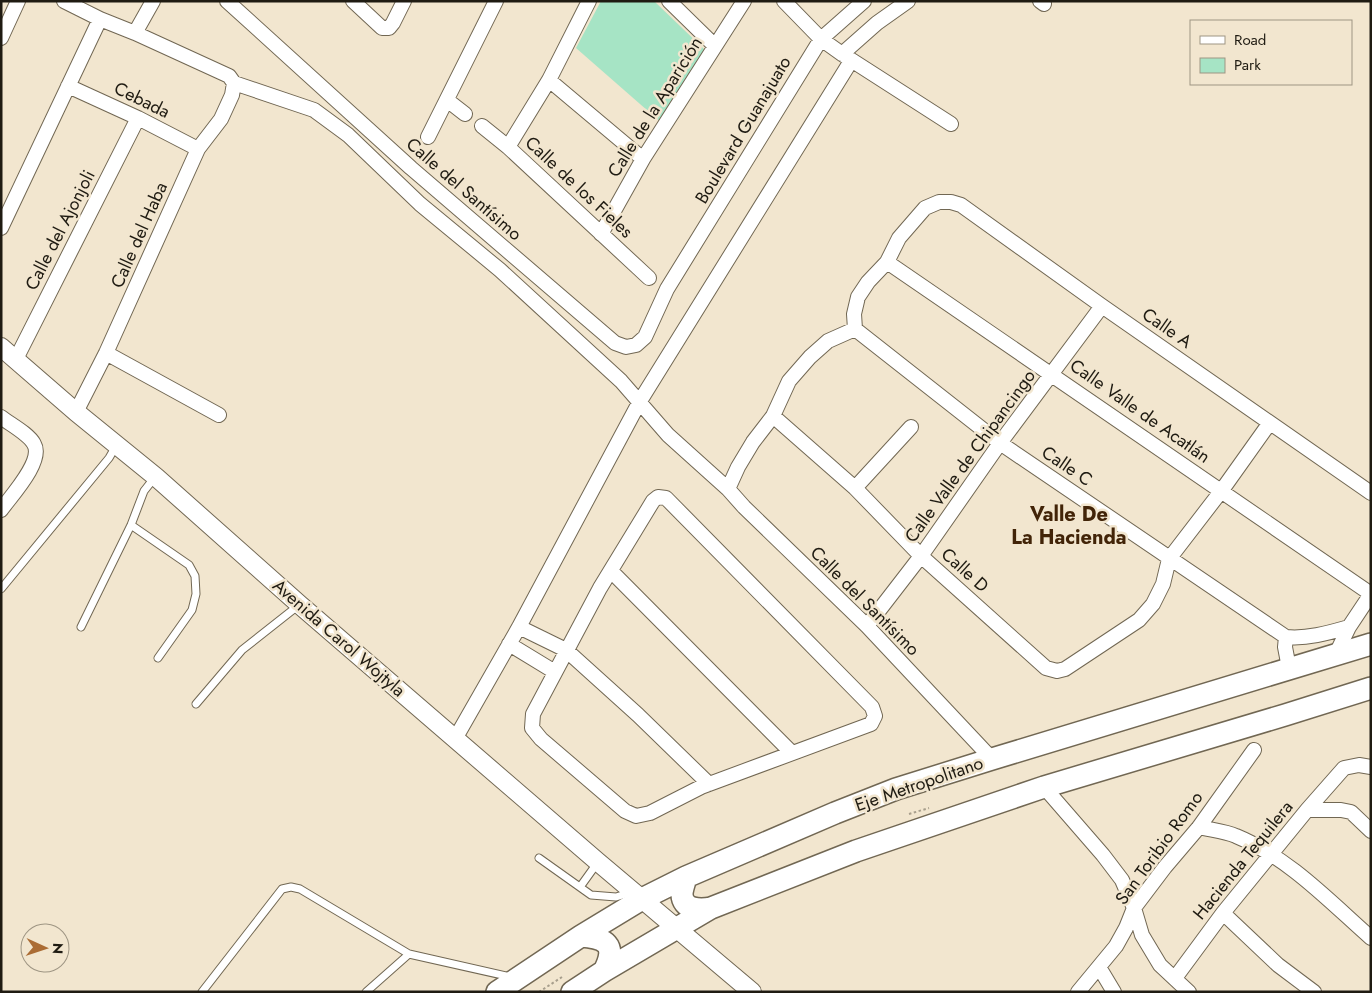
<svg xmlns="http://www.w3.org/2000/svg" width="1372" height="993" viewBox="0 0 1372 993" font-family="Jost,sans-serif">
  <style>
    .green { fill: #a6e4c5 }
    .lines { fill: none; stroke-linecap: round; stroke-linejoin: round }
    .service-casing { stroke: #716753; stroke-width: 9 }
    .minor-casing { stroke: #716753; stroke-width: 16 }
    .tertiary-casing { stroke: #716753; stroke-width: 20 }
    .primary-casing { stroke: #716753; stroke-width: 24 }
    .path { stroke: #a79e8c; stroke-width: 2; stroke-dasharray: 2.5 2.5; stroke-linecap: butt }
    .service { stroke: #fff; stroke-width: 7 }
    .minor { stroke: #fff; stroke-width: 14 }
    .tertiary { stroke: #fff; stroke-width: 18 }
    .primary { stroke: #fff; stroke-width: 21 }
    .labels { text-anchor: middle; stroke-width: 5; stroke-linejoin: round; paint-order: stroke }
    .street-label { font-size: 18px; fill: #1f1b12; stroke: #f2e6cf }
    .quarter-label { font-size: 20px; font-weight: bold; fill: #422408; stroke: #f2e6cf }
  </style>
  <rect width="100%" height="100%" fill="#f2e6cf"/>
  <path class="green" d="M601,1H654L706,51L664,125L576,48Z"/>
  <g class="lines">
    <g class="service-casing">
      <path id="service" d="M131,525L189,565L195,576L196,594L192,610L158,658
        M1,589L109,458L116,446
        M81,627L131,525L144,491L155,477
        M196,704L242,650L299,605
        M539,858L591,895L616,897L632,892
        M580,887L598,862
        M202,992L282,889L291,887L300,889L409,954L511,977
        M366,992L409,954"/>
    </g>
    <g class="minor-casing">
      <path id="minor" d="M64,1L100,19L135,33L229,76L234,83L232,95L221,119L198,149L106,353L76,412
        M227,1L411,168L615,343L626,347L636,345L645,337L667,289L821,39L864,1
        M353,1L382,28H389L393,23L404,1
        M669,1L715,46
        M784,1L821,39L842,54L951,124
        M1040,1L1044,4
        M135,33L153,1
        M1,38L18,1
        M842,54L877,23L908,1
        M549,80L643,159
        M234,83L314,110L348,135L420,204L500,270L621,381L668,435L728,489
        M68,86L138,118L198,149
        M447,100L465,114
        M482,126L508,147L649,278
        M428,137L496,1
        M508,147L549,80L589,1
        M1,228L100,19
        M601,234L643,159L744,1
        M887,262L1371,594
        M855,329L854,314L858,297L868,282L887,262L899,238L925,208L939,202H951L961,205L1102,306L1371,493
        M855,329L1000,443L1286,637C1308,639 1328,633 1349,627
        M855,329L828,341L810,357L789,381L773,416L753,442L738,467L728,489L744,507L867,626L992,759
        M106,353L219,415
        M16,359L138,118
        M773,416L855,488L921,556L1046,668L1057,671L1065,669L1139,620L1153,604L1163,584L1169,559L1222,490L1269,424
        M1,417C10,424 29,434 34,444C44,461 11,496 1,510
        M855,488L911,427
        M658,497L666,498L872,707L875,716L871,724L701,787L650,813L636,816L625,811L541,739L532,728L533,714L600,588L653,501Z
        M611,571L792,753
        M867,626L921,556L1000,443L1102,306
        M519,627L566,650L638,715L709,784
        M1286,637L1285,647L1289,668
        M509,644L555,672
        M1336,654L1349,627L1371,594
        M455,739L519,627L640,401L851,61
        M1044,787L1103,855L1122,880L1134,908L1142,935L1160,965L1189,992
        M1307,810H1341L1351,812L1371,831
        M1199,827C1211,830 1225,831 1236,836C1289,858 1329,901 1371,938
        M1223,913L1278,965L1314,992
        M1099,967L1114,992
        M1175,978L1223,913L1307,810L1344,768L1359,765L1371,767
        M1078,992L1116,946L1126,928L1134,908L1165,867L1199,827L1254,750"/>
    </g>
    <g class="tertiary-casing">
      <path id="tertiary" d="M1,347L76,412L156,477L300,605L598,862L752,992"/>
    </g>
    <g class="primary-casing">
      <path id="primary" d="M686,877C685,882 682,889 682,894C682,910 700,910 711,908
        M581,936C605,938 618,944 604,971
        M497,992L581,936L642,899L686,877L835,813L896,789L992,759L1371,644
        M572,992L604,971L711,908L856,851L1044,787L1285,715L1371,688"/>
    </g>
    <path class="path" d="M909,814L929,808
      M539,992L562,977"/>
    <use href="#service" class="service"/>
    <use href="#minor" class="minor"/>
    <use href="#tertiary" class="tertiary"/>
    <use href="#primary" class="primary"/>
  </g>
  <g class="labels">
    <g class="street-label">
      <text transform="translate(142 100) rotate(26)" y="6">Cebada</text>
      <text transform="translate(655 107) rotate(-58)" y="6">Calle de la Aparición</text>
      <text transform="translate(743 130) rotate(-59)" y="6">Boulevard Guanajuato</text>
      <text transform="translate(579 187) rotate(43)" y="6">Calle de los Fieles</text>
      <text transform="translate(464 189) rotate(41)" y="6">Calle del Santísimo</text>
      <text transform="translate(60 230) rotate(-63)" y="6">Calle del Ajonjoli</text>
      <text transform="translate(139 235) rotate(-66)" y="6">Calle del Haba</text>
      <text transform="translate(1167 328) rotate(35)" y="6">Calle A</text>
      <text transform="translate(1140 411) rotate(35)" y="6">Calle Valle de Acatlán</text>
      <text transform="translate(970 456) rotate(-54)" y="6">Calle Valle de Chipancingo</text>
      <text transform="translate(1067 466) rotate(34)" y="6">Calle C</text>
      <text transform="translate(965 570) rotate(42)" y="6">Calle D</text>
      <text transform="translate(865 601) rotate(45)" y="6">Calle del Santísimo</text>
      <text transform="translate(339 638) rotate(41)" y="6">Avenida Carol Wojtyla</text>
      <text transform="translate(919 784) rotate(-19)" y="6">Eje Metropolitano</text>
      <text transform="translate(1159 848) rotate(-54)" y="6">San Toribio Romo</text>
      <text transform="translate(1243 860) rotate(-51)" y="6">Hacienda Tequilera</text>
    </g>
    <g class="quarter-label">
      <text x="1069" y="521">Valle De<tspan x="1069" dy="23">La Hacienda</tspan></text>
    </g>
  </g>
  <rect width="1372" height="993" fill="none" stroke="#1f1b12" stroke-width="5"/>
  <rect x="1190" y="20" width="162" height="65" fill="#f2e6cf" stroke="#9e9583"/>
  <rect x="1200" y="36" width="25" height="8" fill="#ffffff" stroke="#9e9583"/>
  <text x="1234" y="45" font-size="15" fill="#1f1b12">Road</text>
  <rect x="1200" y="58" width="25" height="15" fill="#a6e4c5" stroke="#9e9583"/>
  <text x="1234" y="70" font-size="15" fill="#1f1b12">Park</text>
  <g transform="translate(45 948) rotate(93)"><circle r="24" fill="#f2e6cf" stroke="#9e9583"/>
  <path d="M0-4L9 19L0 12L-9 19Z" fill="#ab6c34"/>
  <text y="-8" font-size="14" font-weight="bold" text-anchor="middle" fill="#1f1b12">N</text>
  </g>
</svg>
